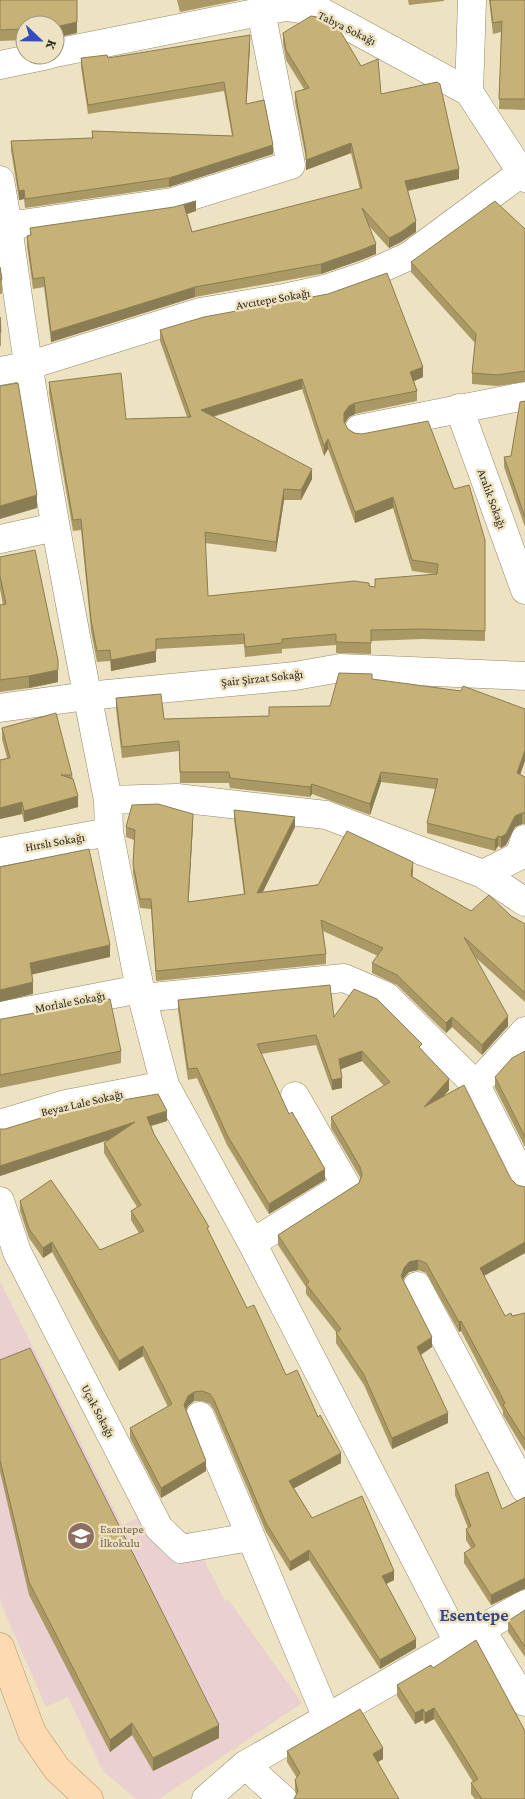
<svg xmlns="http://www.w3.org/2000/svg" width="525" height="1799" viewBox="0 0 525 1799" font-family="'Crimson Pro',serif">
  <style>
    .education { fill: #ebd0d2 }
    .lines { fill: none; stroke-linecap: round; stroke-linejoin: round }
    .minor-casing { stroke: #92886a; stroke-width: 29 }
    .major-casing { stroke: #b48b5b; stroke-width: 29 }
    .minor { stroke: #fff; stroke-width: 28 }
    .major { stroke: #fedab2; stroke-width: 28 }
    .wall { fill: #aa9965; fill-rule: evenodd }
    .shaded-wall { fill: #8b7d53 }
    .building { fill: #c6b276; stroke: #8b7d53; fill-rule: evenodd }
    .labels { text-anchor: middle; stroke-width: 5; stroke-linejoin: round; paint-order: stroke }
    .street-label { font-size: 12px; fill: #2b271a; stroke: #ede2c1 }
    .education-label { font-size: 12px; fill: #785e54; stroke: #ede2c1; text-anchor: start }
    .district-label { font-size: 18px; font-weight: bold; fill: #364882; stroke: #ede2c1 }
  </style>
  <rect width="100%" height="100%" fill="#ede2c1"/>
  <path class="education" d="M0,1281L122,1525L149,1513L166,1542L189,1531L225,1601L228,1599L302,1703L159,1799H136L103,1771L68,1697L46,1707L2,1606L0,1598Z"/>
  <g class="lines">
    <g class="minor-casing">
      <path id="minor" d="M261,11L291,165L172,202L8,226C34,419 70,610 108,800L109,832L140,989L165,1085L252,1243L458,1642
        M55,53L285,7L322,12L469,92L525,178
        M0,65L48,55
        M469,92L472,0
        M0,180L8,226L0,228
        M0,371L27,366L200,312L284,298L325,289L367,275L409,256L521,173
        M459,408L525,590
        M359,429L525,396
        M0,539L55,527
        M0,708L87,696L295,676L340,668L525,676
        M108,800L177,798L326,815L483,874L525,902
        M0,852L109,832
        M483,874L519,856L525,839
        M142,998L344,978L386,996L476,1085L525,1182
        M0,1016L140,989
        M476,1085L525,1031
        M0,1124L66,1104L165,1085
        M0,1201L17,1252L159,1528L181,1549L250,1537
        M252,1243L346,1185L295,1096
        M417,1286L525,1489
        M200,1416L327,1718
        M481,1629L525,1702
        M245,1765L283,1799
        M206,1799L245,1765L525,1604"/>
    </g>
    <g class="major-casing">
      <path id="major" d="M0,1647L32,1733L57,1769L89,1799"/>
    </g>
    <use href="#minor" class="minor"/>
    <use href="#major" class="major"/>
  </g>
  <path class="wall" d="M0,0L77,33L55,25H25V40L0,41Z
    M177,0H240L180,12Z
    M408,0H444V1L409,5Z
    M489,0H525V110L499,109L501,32L493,34Z
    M283,33L361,66L381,94L459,179L408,191L416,232L401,242L389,248L369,226L376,254L361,260L321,274L195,297L51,342L44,287L33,289L27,246V236L30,235V228L196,211L187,214L192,232L360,189L351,153L306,170V159L295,102V92L304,89L286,60L283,43Z
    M250,44L246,104L273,154L169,187L25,208L24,199L19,200L11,150V141L92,138V131L232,136L224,91L88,114L81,67V58H108Z
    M525,229V382L497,386L472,384V373L475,343L411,272V262Z
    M0,267L2,279V294H0Z
    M0,317L1,332V346H0Z
    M160,330L423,377L414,381L417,391V401L355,414L349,417L345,423L348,429L454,489L485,540V641L422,639L371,641V654L336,653V645L282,649V653L245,657L244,644L156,649V662L111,671L110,661L97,662L91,631L81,530L73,531L49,393V382L126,419L187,417L160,341ZM302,389L324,456L328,449L355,523L393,508L412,571L435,574L375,587L369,586L208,596L205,543L276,552L284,500H301L312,479L213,417Z
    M525,401V527L504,467V457L511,456Z
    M0,557L58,682L29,688L0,692V605H3L0,589Z
    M372,679L520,775L525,777V824H522L515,827L506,845L501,848L498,846L495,851L427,833V823L435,789L381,782L370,815L312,794L310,797L230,788L229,783H180L179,751L122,758L116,709V698L164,719L269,716L330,706Z
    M2,728L72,775L78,807L24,822L22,814L0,819V760L7,758L2,739Z
    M234,810L295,827L263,892L413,871L412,877L471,911L511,916L525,924V1002L475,957L508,1026L482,1055L452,1027L446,1033L397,985L372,973V963L378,956L323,931L326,954V964L156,981L151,909L140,908L133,873L134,840L126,837V827L193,824L188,902L244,895L234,820Z
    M178,1000L334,1017L422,1050L449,1090L444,1096L525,1253L484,1276L505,1316H512L525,1313V1451L503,1415V1411L461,1331L459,1332L426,1273L418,1270L409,1272L403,1279L432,1347L421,1355L448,1423L392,1449L364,1385L336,1343V1332L306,1294V1287L278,1245V1235L359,1183L360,1180V1177L331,1128V1117L384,1086L362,1061L341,1069L342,1088L332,1090L316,1045L261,1054L289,1114L325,1180L269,1214L227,1145L197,1078L188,1080L178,1010Z
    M0,1019L121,1051V1063L0,1088Z
    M525,1051V1147L495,1088V1077Z
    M167,1121L151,1126L154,1134L209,1232L247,1308L286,1375L318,1417L341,1463L294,1488L312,1518L394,1580L386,1584L416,1648L380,1669L309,1560L290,1571L266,1532L214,1410L210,1404L202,1401H194L188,1406L186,1410L206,1471L161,1498L130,1438V1428L168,1407L143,1356L119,1371L52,1252L43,1258L29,1238L20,1211V1201L100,1250L139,1233L131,1220V1211L137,1207L104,1153V1143L108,1140L0,1176V1129H5Z
    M0,1360L219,1738L153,1771L132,1735L110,1752L29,1595L0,1472Z
    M455,1485L502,1509L525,1497V1589L491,1605L464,1563V1553L471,1548L466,1540V1529L468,1528L455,1495Z
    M525,1610V1657L508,1632V1621Z
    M433,1668L525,1799H475L471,1794V1783L473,1782L434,1719L425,1724L423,1720L415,1724L397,1696V1685Z
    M287,1751L383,1759L378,1762L296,1794L295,1790V1780L297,1778L287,1762Z"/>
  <path class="shaded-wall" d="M77,22V33L55,38V27Z
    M250,35V44L246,113V104Z
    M351,143V153L306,170V160Z
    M273,145V154L169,187V178Z
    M459,169V179L405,191V181Z
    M24,190V199L19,200V191Z
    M196,201V211L184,215V205Z
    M416,221V232L401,242L389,248V238Z
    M376,244V254L361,260L321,274V264Z
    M195,287V297L51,342V332Z
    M423,367V377L410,383V372Z
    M302,379V389L201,420V410Z
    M355,403V414L349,417L344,424V413L349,406Z
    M328,439V449L324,456V446Z
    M312,469V479L301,500V490Z
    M284,489V500L276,552V542Z
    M37,495V508L0,519V506Z
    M393,497V508L355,523V512Z
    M156,651V662L111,671V660Z
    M58,670V682L29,688V676Z
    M525,750V761L517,784V773Z
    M381,772V782L370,815V804Z
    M312,784V794L310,797V787Z
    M78,796V807L24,822V811Z
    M22,802V814L0,819V808Z
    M522,813V824L515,827L506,845L501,848V837L515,816Z
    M193,814V824L188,912V902Z
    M295,817V827L257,903V893Z
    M498,836V846L495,851V840Z
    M413,862V871L411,886V876Z
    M110,945V957L30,975V963Z
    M33,982V994L0,1002V990Z
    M508,1016V1026L482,1055V1045Z
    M452,1017V1027L446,1033V1023Z
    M362,1051V1061L339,1070V1059Z
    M342,1078V1088L332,1090V1080Z
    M449,1079V1090L424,1117V1107Z
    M167,1111V1121L147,1127V1117Z
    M135,1122V1131L0,1176V1166Z
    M325,1169V1180L269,1214V1204Z
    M52,1242V1252L43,1258V1248Z
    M525,1242V1253L480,1278V1268Z
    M418,1260V1270L409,1272L404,1278L401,1286V1276L404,1268L409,1262Z
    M461,1321V1331L459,1332V1322Z
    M432,1337V1347L417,1357V1347Z
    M143,1346V1356L119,1371V1361Z
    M194,1392V1401L188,1406L184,1415V1405L188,1396Z
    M448,1413V1423L392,1449V1438Z
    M341,1453V1463L289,1491V1481Z
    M206,1461V1471L161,1498V1488Z
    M309,1550V1560L290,1571V1562Z
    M394,1571V1580L382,1586V1576Z
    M525,1578V1588L491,1605V1595Z
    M416,1639V1648L380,1669V1660Z
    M434,1708V1719L425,1724V1713Z
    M423,1709V1720L415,1724V1713Z
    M132,1723V1735L110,1752V1740Z
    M219,1725V1738L153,1771V1758Z
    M383,1748V1759L373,1765V1754Z"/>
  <path class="building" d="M0,0H77V22L55,27V25H25V29L0,30Z
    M490,0H525V99H499L502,21L493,23Z
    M311,16L317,17L339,29L361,66L378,59L381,94L437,82L440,84L459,169L405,181L416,221L401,232L389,238L362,208L376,244L361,250L321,264L195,287L51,332L44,277L33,279L27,236L31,235L30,228L174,207L196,201L184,205L192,232L362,188L351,143L306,160V152L295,92L309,88L286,50L283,33Z
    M250,35L246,104L264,100L273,145L169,178L25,199L24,190L19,191L11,141L93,138L92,131L233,136L224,82L88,105L81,58L107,55L108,58Z
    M495,201L525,229V371L497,375L472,373L476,334L411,262Z
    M0,267L2,279L0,280Z
    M387,273L423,367L410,372L417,391L355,403L349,406L344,413V422L348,429L354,433L362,434L428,421L454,489L469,485L485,540V631L422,629L371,630V643L336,642V634L282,639V643L245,647L244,634L156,639V651L111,660L110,650L97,651L91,620L81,519L73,520L49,382L121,373L126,419L191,417L160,330L204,317L328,294ZM302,379L324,446L328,439L355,512L393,497L412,560L438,564L437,574L375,579V587L369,586V583L354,581L208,596L205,532L276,542L284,489L301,490L312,469L201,410Z
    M0,317L1,332H0Z
    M18,383L37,495L0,506V386Z
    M525,401V517L504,457L511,456L520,402Z
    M35,550L58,660V670L29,676L0,680V605L6,604L0,576V557Z
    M339,673L372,674V679L461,691L463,686L525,709V750L517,773L525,777V813H522L515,816L506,834L501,837L498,836L495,840L427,823L438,779L381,772L370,804L312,784L310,787L230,778L229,772H180L179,741L122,747L116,698L161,694L164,719L269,716V707L330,706Z
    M56,713L72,775H61L73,779L78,796L24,811L22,802L0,808V760L10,758L2,728Z
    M158,804L193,814L188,902L245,894L234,810L295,817L257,893L318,885L347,831L413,862L411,876L471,911L489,895L511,916L525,924V993L464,937L508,1016L482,1045L452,1017L446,1023L397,975L372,963L383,948L321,920L326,954L156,971L151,899H140L133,864L135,830L126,827L132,805Z
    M89,849L110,945L30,963L33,982L0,990V867Z
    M330,985L334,1017L354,989L377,999L422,1044L419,1047L449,1079L424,1107L464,1085L511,1179L517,1185L525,1187V1242L480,1268L505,1316L511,1313L512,1316L525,1313V1440L503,1405L505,1403L461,1321L459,1322L426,1263L418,1260L409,1262L404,1268L401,1276L432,1337L417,1347L448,1413L392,1438L364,1375L336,1333L341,1329L306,1284L309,1282L278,1235L359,1183L362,1175L360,1167L331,1117L390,1082L362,1051L339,1059L342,1078L332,1080L316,1035L257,1044L289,1114L292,1112L325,1169L269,1204L227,1135L197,1068L188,1069L178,1000Z
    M110,999L121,1051L0,1075V1019H2Z
    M525,1051V1137L495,1077L512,1058Z
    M158,1094L167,1111L147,1117L154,1134L209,1227L207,1228L247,1308L254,1305L286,1375L297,1370L318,1417L320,1415L341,1453L289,1481L312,1518L362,1496L394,1571L382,1576L416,1639L380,1660L309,1550L290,1562L266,1523L214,1400L210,1394L202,1391L194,1392L188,1396L184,1405L206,1461L161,1488L130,1428L172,1404L143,1346L119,1361L52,1242L43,1248L29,1229L20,1201L51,1180L100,1250L144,1231L131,1211L141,1205L104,1143L135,1122L0,1166V1129H5L70,1109Z
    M30,1348L219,1725L153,1758L132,1723L110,1740L29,1582L0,1460V1360Z
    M488,1472L502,1509L525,1497V1578L491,1595L464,1553L475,1546L466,1529L471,1526L455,1485Z
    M525,1610V1647L508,1621Z
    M476,1640L525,1731V1799H482L471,1783L478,1779L434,1708L425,1713L423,1709L415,1713L397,1685L431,1665L433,1668Z
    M360,1709L383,1748L373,1754L399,1799H294L298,1791L295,1780L300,1773L287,1751Z"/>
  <defs>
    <g id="school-disc" transform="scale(1.4375)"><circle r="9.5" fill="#8d6e63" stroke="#ede2c1"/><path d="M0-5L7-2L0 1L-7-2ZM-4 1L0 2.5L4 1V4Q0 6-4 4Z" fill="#fff"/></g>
  </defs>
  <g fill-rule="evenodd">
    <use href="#school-disc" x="81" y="1536"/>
  </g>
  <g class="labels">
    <g class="street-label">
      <text transform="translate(347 28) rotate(26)" y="4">Tabya Sokağı</text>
      <text transform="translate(273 299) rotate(-10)" y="4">Avcıtepe Sokağı</text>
      <text transform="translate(492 499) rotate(70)" y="4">Aralık Sokağı</text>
      <text transform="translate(262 678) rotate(-6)" y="4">Şair Şirzat Sokağı</text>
      <text transform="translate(55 842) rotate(-10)" y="4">Hırslı Sokağı</text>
      <text transform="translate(70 1002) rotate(-11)" y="4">Morlale Sokağı</text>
      <text transform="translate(82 1103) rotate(-13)" y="4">Beyaz Lale Sokağı</text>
      <text transform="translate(98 1411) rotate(62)" y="4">Uçak Sokağı</text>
    </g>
    <g class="education-label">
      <text x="100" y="1533">Esentepe<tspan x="100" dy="14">İlkokulu</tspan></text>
    </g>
    <g class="district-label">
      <text x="474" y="1621">Esentepe</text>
    </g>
  </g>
  <g transform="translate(40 40) rotate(112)"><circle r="24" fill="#ede2c1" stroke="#9f977e"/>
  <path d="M0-4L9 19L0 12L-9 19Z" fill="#344bbc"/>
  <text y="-8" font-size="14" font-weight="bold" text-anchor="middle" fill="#2b271a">K</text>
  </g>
</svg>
